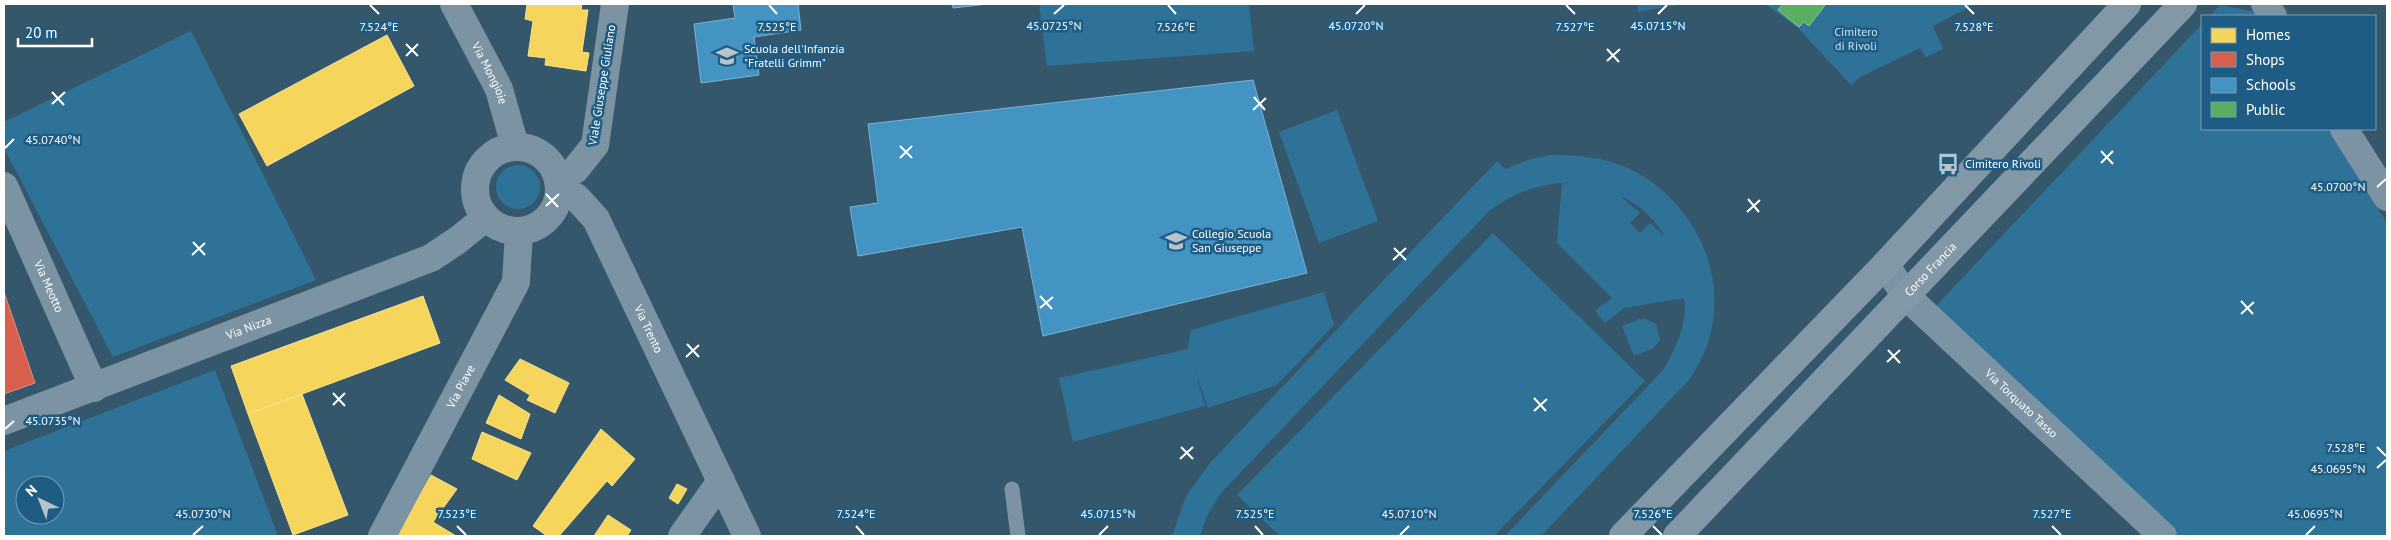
<svg xmlns="http://www.w3.org/2000/svg" width="2391" height="540" viewBox="0 0 2391 540" font-family="'PT Sans',sans-serif">
  <style>
    .green { fill: #2f7298; fill-rule: evenodd }
    .homes { fill: #f6d55c; stroke: #f9e28d }
    .shops { fill: #d6604d; stroke: #e29082 }
    .schools { fill: #4393c3; stroke: #7bb3d5 }
    .public { fill: #5aae61; stroke: #8cc690 }
    .lines { fill: none; stroke-linecap: round; stroke-linejoin: round }
    .lane { stroke: #7b93a2; stroke-width: 15 }
    .street { stroke: #7b93a2; stroke-width: 28 }
    .secondary { stroke: #8298a7; stroke-width: 28 }
    .ticks { fill: none; stroke: #fff; stroke-width: 2 }
    .labels { text-anchor: middle; stroke-width: 5; stroke-linejoin: round; paint-order: stroke }
    .park-label { font-size: 12px; fill: #c9e6f7; stroke: #1e5c83 }
    .poi-label { font-size: 12px; fill: #fff; stroke: #1e5c83; text-anchor: start }
    .street-label { font-size: 12px; fill: #fff; stroke: #1e5c83 }
    .ticks-label { font-size: 12px; text-anchor: middle; fill: #fff; stroke: #1e5c83; stroke-width: 5; stroke-linejoin: round; paint-order: stroke }
  </style>
  <rect width="100%" height="100%" fill="#35576c"/>
  <path class="green" d="M1039,4H1249L1254,51L1047,66Z
    M1637,4H1683L1638,12Z
    M1765,4H1975L1933,26L1943,49L1926,57L1920,48L1860,77L1851,85L1798,28Z
    M2220,5L2256,12L2259,16H2210Z
    M2202,24V129H2329L2387,223V536H2179L1935,307Z
    M191,31L316,280L113,357L4,148V122Z
    M1337,110L1378,221L1319,243L1279,132Z
    M1550,155C1579,155 1605,157 1632,170C1710,210 1741,310 1688,381L1541,536H1505L1663,370C1676,349 1688,322 1684,298L1624,308L1605,323L1598,315L1596,310L1612,298L1557,243L1562,183C1534,185 1513,194 1490,210L1220,494L1207,516L1200,536H1172L1186,496L1210,463L1497,161L1505,169L1531,159ZM1620,196C1638,203 1656,220 1665,237L1650,223L1640,233L1630,223L1640,213Z
    M496 187a22 22 0 1 1 44 0a22 22 0 1 1-44 0Z
    M1493,233L1645,381L1494,536H1280L1237,495Z
    M1324,292L1334,325L1277,385L1208,408L1195,370L1205,406L1073,442L1059,378L1188,349L1191,330Z
    M1640,319H1646L1656,324L1660,340L1652,349L1634,356L1622,326Z
    M215,370L278,536H4V451ZM25,485H55V515H25Z"/>
  <path class="homes" d="M527,4H582L581,10H588L582,52L589,53L586,71L545,65L546,58L528,56L533,21L525,19Z
    M387,35L414,86L267,166L239,114Z
    M423,296L440,343L248,414L231,366Z
    M520,359L569,383L555,413L527,400L530,395L505,380Z
    M302,394L348,515L293,535L248,414Z
    M499,395L530,414L521,439L486,423Z
    M601,429L635,459L612,486L607,481L559,536H547L533,526Z
    M482,432L531,453L517,480L472,459Z
    M431,475L457,489L433,522L456,536H397Z
    M677,484L687,489L678,504L669,498Z
    M608,515L631,530L627,536H594Z"/>
  <path class="shops" d="M4,292L35,383L4,394Z"/>
  <path class="schools" d="M733,4H798L801,30L754,37L759,75L701,83L694,24L735,18Z
    M952,4H988L953,8Z
    M1253,80L1307,273L1043,336L1022,227L858,256L850,207L878,203L868,124Z"/>
  <path class="public" d="M1783,4H1826L1809,26L1804,22L1799,27L1778,10Z"/>
  <g class="lines">
    <path class="lane" d="M1012,489L1018,536"/>
    <g class="street">
      <path id="s1" d="M454,4L499,89L515,146"/>
      <path d="M2265,4L2273,16"/>
      <path d="M2344,129L2387,197"/>
      <circle cx="517" cy="189" r="42"/>
      <path d="M558,180L575,170L595,145L615,4"/>
      <path id="s2" d="M4,186L94,388"/>
      <path id="s3" d="M559,190L576,197L596,219L747,536"/>
      <path id="s4" d="M1885,265L1907,297L2163,536"/>
      <path id="s5" d="M4,421L431,258L458,240L485,218"/>
      <path id="s6" d="M382,536L516,282L519,232"/>
      <path d="M682,536L721,481"/>
    </g>
    <g class="secondary">
      <path d="M1623,536L1885,265L2127,4"/>
      <path id="s7" d="M1677,536L2183,4"/>
    </g>
  </g>
  <path class="ticks" d="M370,5L379,14M769,5L777,14M1168,5L1176,14M1566,5L1575,14M1965,5L1974,14M1054,14L1064,5M1356,14L1365,5M1658,14L1667,5M406,44L418,56M1607,49L1619,62M406,56L418,44M1607,61L1620,49M52,92L64,105M1254,97L1265,110M52,104L65,92M1253,110L1266,98M900,146L912,158M5,148L14,139M2101,151L2113,164M900,158L912,146M2101,163L2113,151M2377,187L2386,179M546,194L558,207M1748,199L1759,212M546,206L559,194M1747,212L1760,200M193,242L205,255M1394,248L1406,260M192,255L205,243M1393,260L1406,248M1040,296L1052,309M2241,301L2253,314M1040,308L1053,297M2241,314L2254,302M687,344L699,357M1888,350L1900,363M686,357L699,345M1887,362L1900,350M333,393L345,406M1534,398L1546,411M333,405L345,393M1534,411L1547,399M5,429L14,421M1181,447L1193,459M2377,447L2386,456M1180,459L1193,447M2377,468L2386,460M457,526L466,535M856,526L864,535M1255,526L1263,535M1653,526L1662,535M2052,526L2061,535M193,535L203,526M1099,535L1108,526M1400,535L1409,526M2306,535L2315,526"/>
  <defs>
    <g id="school-bare" transform="scale(1.725)"><path d="M0-5L7-2L0 1L-7-2ZM-4 1L0 2.5L4 1V4Q0 6-4 4Z" fill="#b8c4cc" stroke="#1e5c83" stroke-width="2.5" paint-order="stroke"/></g>
    <g id="bus-bare" transform="scale(1.725)"><path d="M-5-6H5V4H4V6H2V4H-2V6H-4V4H-5ZM-3.5-4V0h7V-4ZM-3.5 1.2v1.5H-2V1.2ZM2 1.2v1.5H3.5V1.2Z" fill="#b8c4cc" stroke="#1e5c83" stroke-width="2.5" paint-order="stroke"/></g>
  </defs>
  <g fill-rule="evenodd">
    <use href="#school-bare" x="727" y="56"/>
    <use href="#bus-bare" x="1948" y="164"/>
    <use href="#school-bare" x="1176" y="241"/>
  </g>
  <g class="labels">
    <g class="park-label">
      <text x="1856" y="36">Cimitero<tspan x="1856" dy="14">di Rivoli</tspan></text>
    </g>
    <g class="poi-label">
      <text x="744" y="53">Scuola dell'Infanzia<tspan x="744" dy="14">"Fratelli Grimm"</tspan></text>
      <text x="1965" y="168">Cimitero Rivoli</text>
      <text x="1192" y="238">Collegio Scuola<tspan x="1192" dy="14">San Giuseppe</tspan></text>
    </g>
    <g class="street-label">
      <text dy="4" stroke="none"><textPath href="#s1" startOffset="78">Via Mongioie</textPath></text>
      <text transform="translate(602 85) rotate(-81)" y="4">Viale Giuseppe Giuliano</text>
      <text dy="4" stroke="none"><textPath href="#s7" startOffset="368">Corso Francia</textPath></text>
      <text dy="4" stroke="none"><textPath href="#s2" startOffset="110">Via Meotto</textPath></text>
      <text dy="4" stroke="none"><textPath href="#s5" startOffset="262">Via Nizza</textPath></text>
      <text dy="4" stroke="none"><textPath href="#s3" startOffset="170">Via Trento</textPath></text>
      <text dy="4" stroke="none"><textPath href="#s6" startOffset="169">Via Piave</textPath></text>
      <text dy="4" stroke="none"><textPath href="#s4" startOffset="195">Via Torquato Tasso</textPath></text>
    </g>
  </g>
  <g class="ticks-label">
    <text x="1658" y="30">45.0715°N</text>
    <text x="1054" y="30">45.0725°N</text>
    <text x="1356" y="30">45.0720°N</text>
    <text x="379" y="31">7.524°E</text>
    <text x="777" y="31">7.525°E</text>
    <text x="1176" y="31">7.526°E</text>
    <text x="1974" y="31">7.528°E</text>
    <text x="1575" y="31">7.527°E</text>
    <text x="53" y="144">45.0740°N</text>
    <text x="2338" y="191">45.0700°N</text>
    <text x="53" y="425">45.0735°N</text>
    <text x="2346" y="452">7.528°E</text>
    <text x="2338" y="473">45.0695°N</text>
    <text x="457" y="518">7.523°E</text>
    <text x="856" y="518">7.524°E</text>
    <text x="1255" y="518">7.525°E</text>
    <text x="1653" y="518">7.526°E</text>
    <text x="2052" y="518">7.527°E</text>
    <text x="203" y="518">45.0730°N</text>
    <text x="1108" y="518">45.0715°N</text>
    <text x="1409" y="518">45.0710°N</text>
    <text x="2315" y="518">45.0695°N</text>
  </g>
  <rect width="2391" height="540" fill="none" stroke="#ffffff" stroke-width="10"/>
  <rect x="2201" y="15" width="175" height="115" fill="#1e5c83" stroke="#789db5"/>
  <rect x="2211" y="28" width="25" height="15" fill="#f6d55c" stroke="#789db5"/>
  <text x="2246" y="40" font-size="15" fill="#ffffff">Homes</text>
  <rect x="2211" y="52" width="25" height="15" fill="#d6604d" stroke="#789db5"/>
  <text x="2246" y="65" font-size="15" fill="#ffffff">Shops</text>
  <rect x="2211" y="78" width="25" height="15" fill="#4393c3" stroke="#789db5"/>
  <text x="2246" y="90" font-size="15" fill="#ffffff">Schools</text>
  <rect x="2211" y="102" width="25" height="15" fill="#5aae61" stroke="#789db5"/>
  <text x="2246" y="115" font-size="15" fill="#ffffff">Public</text>
  <g transform="translate(40 500) rotate(317)"><circle r="24" fill="#1e5c83" stroke="#789db5"/>
  <path d="M0-4L9 19L0 12L-9 19Z" fill="#b8c4cc"/>
  <text y="-8" font-size="14" font-weight="bold" text-anchor="middle" fill="#ffffff">N</text>
  </g>
  <path d="M18 38v8h74v-8" fill="none" stroke="#ffffff" stroke-width="2.5"/>
  <text x="25" y="38" font-size="15" fill="#ffffff" stroke="#1e5c83" stroke-width="4" paint-order="stroke">20 m</text>
</svg>
